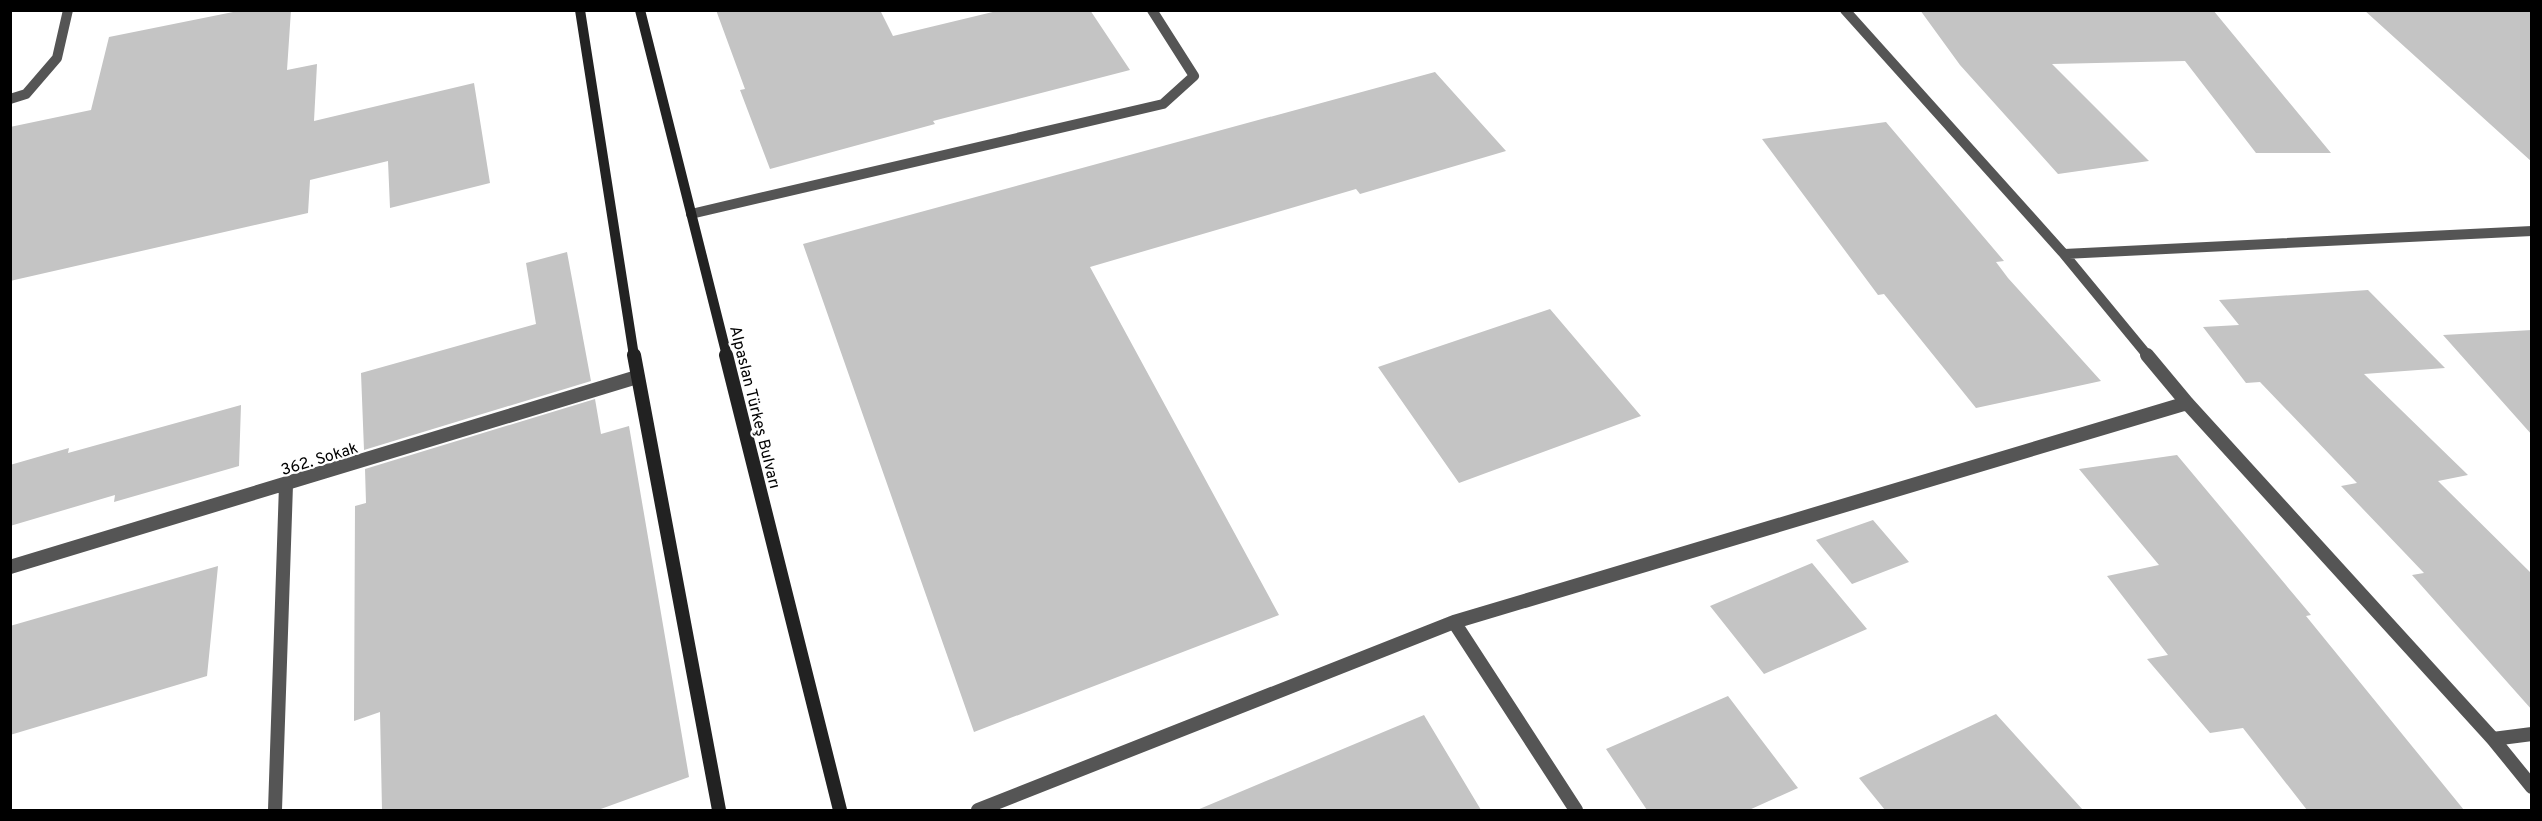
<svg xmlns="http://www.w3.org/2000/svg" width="2542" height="821" viewBox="0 0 2542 821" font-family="Overpass,sans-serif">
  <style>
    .building { fill: #c4c4c4 }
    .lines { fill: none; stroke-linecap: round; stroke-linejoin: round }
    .minor-far1 { stroke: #555; stroke-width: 10 }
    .minor { stroke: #555; stroke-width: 14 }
    .secondary-far1 { stroke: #222; stroke-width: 10 }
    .secondary { stroke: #222; stroke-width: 14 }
    .labels { text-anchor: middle; stroke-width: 4.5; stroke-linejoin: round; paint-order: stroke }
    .street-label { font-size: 16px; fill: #000; stroke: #fff }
  </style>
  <rect width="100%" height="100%" fill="#fff"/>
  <path class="building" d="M243,10H291L287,70L317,64L314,121L474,83L490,183L390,208L388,161L310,180L308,213L10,281V127L91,110L109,37Z
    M716,10H880L893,36L1001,10H1090L1130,70L933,121L935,124L770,169L740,90L745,89Z
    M1920,10H2213L2331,153H2256L2185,61L2052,64L2149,161L2058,174L1960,65Z
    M2364,10H2532V162Z
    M1435,72L1506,151L1360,194L1356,189L1090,267L1279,615L974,732L803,244Z
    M1886,122L2004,261L1996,262L2008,278L2101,381L1976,408L1884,294L1878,295L1762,139Z
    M567,252L591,381L364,450L361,373L536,324L526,263Z
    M2368,290L2445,368L2364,374L2468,475L2438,481L2532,574V710L2412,575L2424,573L2341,486L2357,483L2260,382L2246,383L2203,327L2239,325L2219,300Z
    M1550,309L1641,416L1459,483L1378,367Z
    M2532,330V435L2443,335Z
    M595,399L601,434L629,426L689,777L598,810H382L380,712L354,721L355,506L366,503L365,469Z
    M241,405L239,466L114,502L115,495L10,526V465L69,448L68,453Z
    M2177,455L2311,615L2306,616L2464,810H2307L2243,728L2210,733L2147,659L2168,655L2107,576L2159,565L2079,469Z
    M1873,520L1909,562L1852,584L1816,540Z
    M1812,563L1867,629L1764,674L1710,606Z
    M218,566L207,676L10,735V626Z
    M1728,696L1798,788L1749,810H1647L1606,749Z
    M1996,714L2083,810H1885L1859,778Z
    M1424,715L1481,810H1197Z"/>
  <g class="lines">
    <path class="minor-far1" d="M1845,10L2064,254L2148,356
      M10,99L26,94L57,58L68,10
      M691,214L1163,104L1194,76L1152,10
      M2064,254L2532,231"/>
    <path class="minor" d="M2147,355L2187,403L2493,739L2532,787
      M10,567L637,377
      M1454,622L1576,810
      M2493,739L2532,734
      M275,810L286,485
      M978,810L1454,622L2187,403"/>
    <path class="secondary-far1" d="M580,10L634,356
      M640,10L727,356"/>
    <path class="secondary" d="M634,355L719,810
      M726,355L840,810"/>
  </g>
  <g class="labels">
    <g class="street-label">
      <text transform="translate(756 407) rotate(76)" y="6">Alpaslan Türkeş Bulvarı</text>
      <text transform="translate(319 458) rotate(-17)" y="6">362. Sokak</text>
    </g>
  </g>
  <rect width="2542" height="821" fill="none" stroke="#000000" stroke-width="24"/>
</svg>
